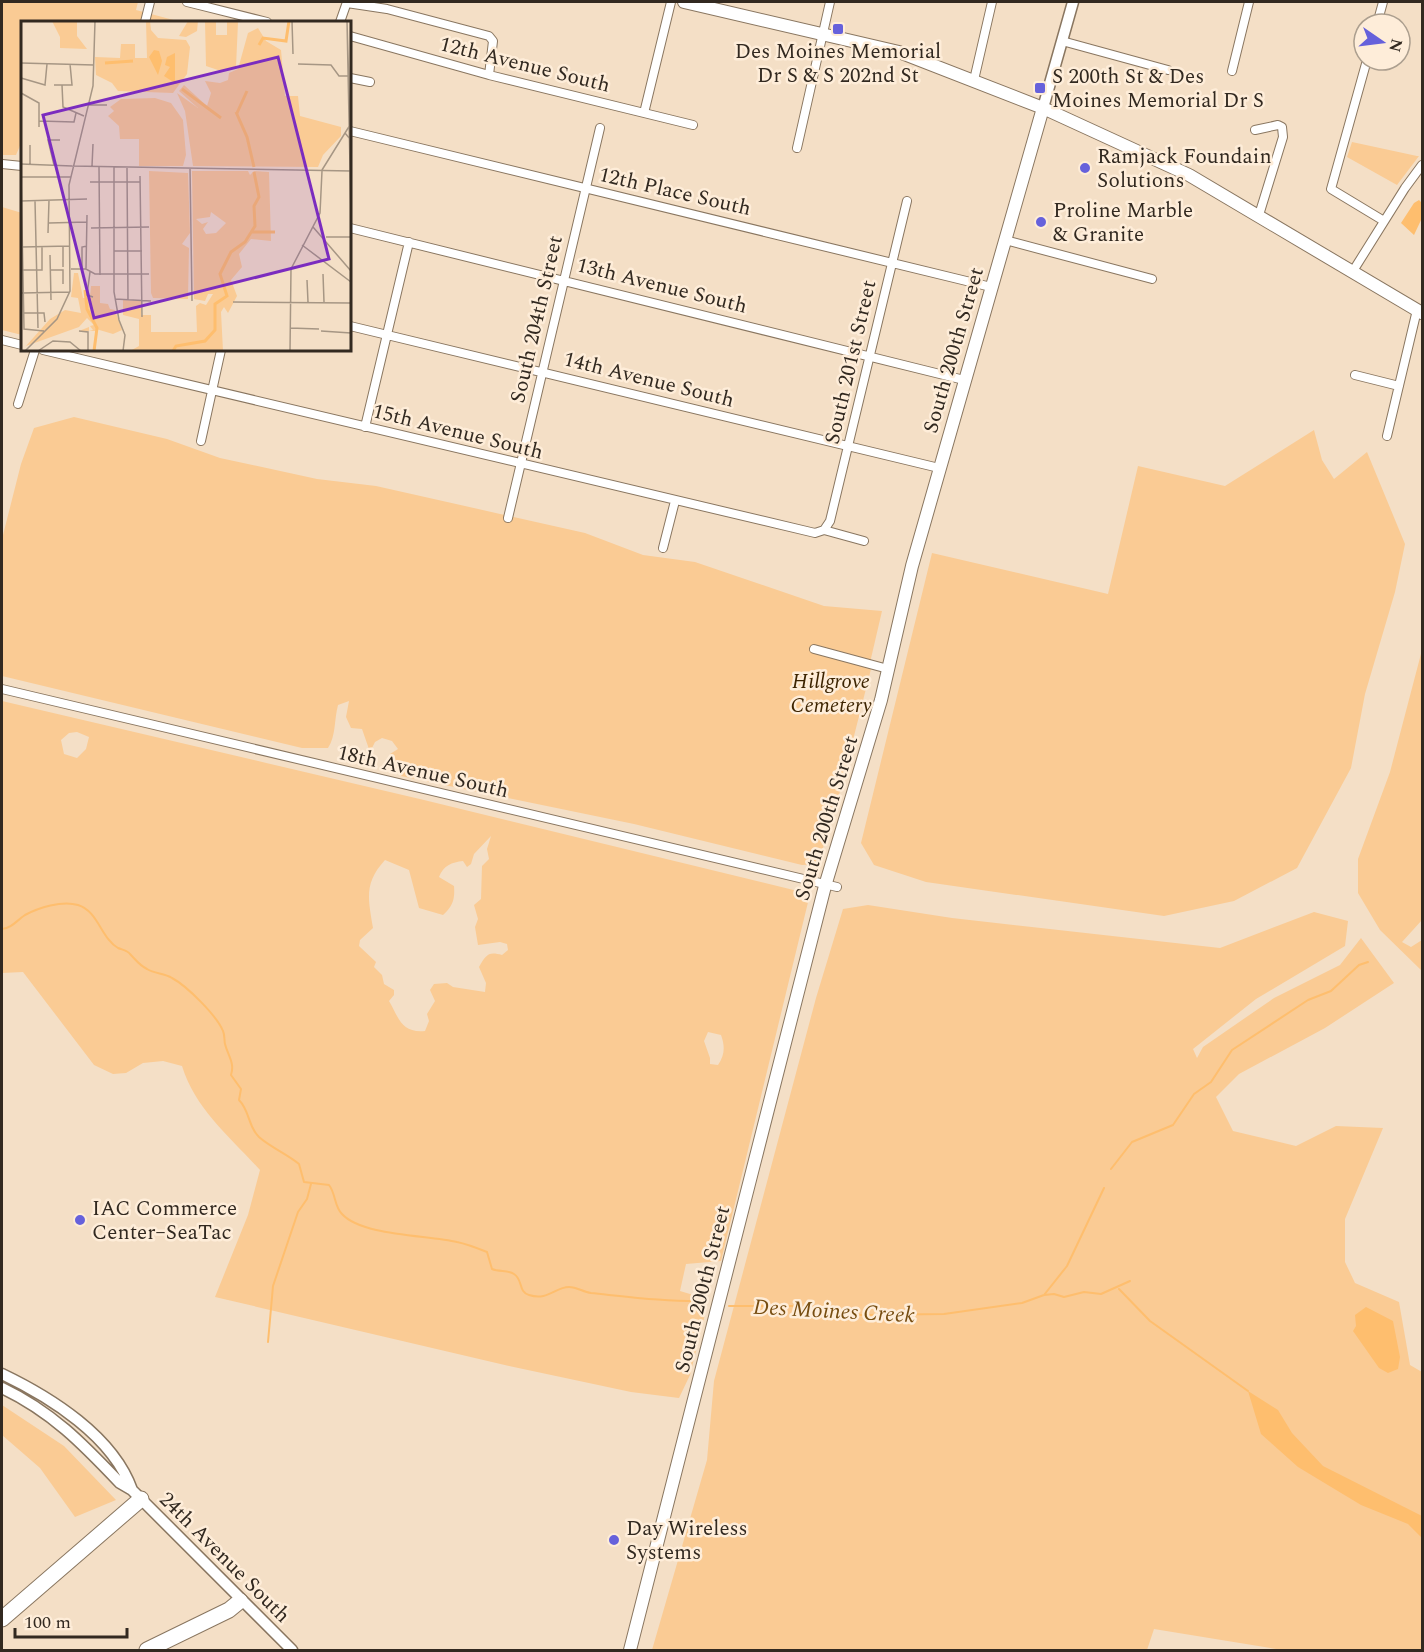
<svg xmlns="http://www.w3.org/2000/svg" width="1424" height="1652" viewBox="0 0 1424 1652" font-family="Spectral,serif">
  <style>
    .green { fill: #facb94; fill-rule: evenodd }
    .water { fill: #febe6e }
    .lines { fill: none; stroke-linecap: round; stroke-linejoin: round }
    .stream { stroke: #febe6e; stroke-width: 2 }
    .minor-casing { stroke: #897660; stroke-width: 10 }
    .tertiary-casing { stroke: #897660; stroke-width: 13 }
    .secondary-casing { stroke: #897660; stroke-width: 14 }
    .motorway-casing { stroke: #897660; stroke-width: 17 }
    .minor { stroke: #fff; stroke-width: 8 }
    .tertiary { stroke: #fff; stroke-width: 10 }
    .secondary { stroke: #fff; stroke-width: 12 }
    .motorway { stroke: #fff; stroke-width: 15 }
    .poi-dot { fill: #6661db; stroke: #feedd9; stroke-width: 2 }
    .labels { text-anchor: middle; stroke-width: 5; stroke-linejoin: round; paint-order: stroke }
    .poi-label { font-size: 21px; fill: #322920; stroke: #feedd9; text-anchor: start }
    .street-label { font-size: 21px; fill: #322920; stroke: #feedd9 }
    .park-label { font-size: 21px; font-style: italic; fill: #3d2401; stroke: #feedd9 }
    .water-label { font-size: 22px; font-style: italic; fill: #774d10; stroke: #feedd9 }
    .inset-river { fill: none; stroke: #febe6e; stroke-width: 3 }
    .inset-road { fill: none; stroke: #a69684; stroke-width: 1.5 }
    .view { fill: #7b2cbf; fill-opacity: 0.15; stroke: #7b2cbf; stroke-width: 3 }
    .inset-edge { fill: none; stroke: #322920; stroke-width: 3 }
  </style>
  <rect width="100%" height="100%" fill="#f4dfc6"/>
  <path class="green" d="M2,2H138L136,10L181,22H22V141L16,155H2Z
    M1352,142L1417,156H1419L1397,185L1347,157Z
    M2,207L22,213V335L2,330Z
    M74,417L167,439L220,458L317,479L376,486L585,533L643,555L695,562L824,606L882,611L869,667L871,669L838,799L818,864L802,865L634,824L401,776L390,754L398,749L392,741L382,738L375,742L370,752L362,729L351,728L346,717L349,701L338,705C334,720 336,736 328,748H302L2,676V539L21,464L34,428Z
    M1314,430L1322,460L1334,479L1367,452L1405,544L1395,592L1365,694L1351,768L1297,868L1234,901L1164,916L926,882L874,865L861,843L932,553L1108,594L1138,466L1225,486Z
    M1422,650V920L1402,942L1411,947L1422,940V971L1380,930L1358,893V859L1390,772Z
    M2,701L424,800L810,894L721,1261L686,1264L680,1291L700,1297L707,1306L690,1375L679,1398L631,1392L509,1366L215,1297L248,1215L260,1170C231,1138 195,1109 182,1066L163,1061L143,1063L126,1073L113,1074L94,1065L23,972L2,973ZM77,732L89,737L86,749L77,758L64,754L61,740L69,733ZM491,836L487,849L489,859L482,866L481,899L474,905L478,919L475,927L478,945L500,942L507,944L508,950L502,955C488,951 486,955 479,967L486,983L485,992L453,987L447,983L434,984L430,990L435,1001L427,1014L429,1021L425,1031C401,1033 399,1018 389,1001L394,995V990L384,984L382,975L374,967L376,962L359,946L360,940L373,928C368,898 364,883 385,860L409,870L419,908L443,915C453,906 455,899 454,886L439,877C443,866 452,862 463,861L467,867L471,864L474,854ZM708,1032L721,1035C725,1046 725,1055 718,1065L710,1064V1058L704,1041Z
    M868,905L952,918L1220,948L1314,912L1348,921L1345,946L1256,999L1193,1049L1197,1058L1203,1047L1274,998L1340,965L1361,938L1394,983L1325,1028L1239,1074L1216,1097L1233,1131L1296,1146L1336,1126L1383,1128L1345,1219V1262L1355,1283L1399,1302L1410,1365L1422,1372V1650H1282L1154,1629L1147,1650H652L707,1460L714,1381L816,998L843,909Z
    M2,1405L64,1446L116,1500L75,1517L40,1468L2,1435Z"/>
  <path class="water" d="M1419,200L1422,203V218L1414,235L1401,223L1414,203Z
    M1366,1307L1393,1321L1400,1357L1398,1369L1388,1373L1379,1368L1353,1331L1356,1326L1355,1315Z
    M1248,1391L1278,1410L1292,1433L1323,1466L1422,1516V1538L1408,1524L1361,1505L1298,1467L1261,1434Z"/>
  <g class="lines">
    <path class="stream" d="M219,2H229
      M2,929C12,928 16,921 25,915C38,908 62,900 78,905C98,911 101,938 118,948C123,950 127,950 130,954C136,960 139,965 147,969C155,974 164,973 172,978C187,986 217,1016 223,1031C225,1035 224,1040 225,1044C228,1056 235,1063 231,1075L241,1089L239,1100C250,1111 248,1127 259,1137C270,1147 287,1154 299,1164L304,1182L329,1185C336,1194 334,1206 342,1214C362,1236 428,1235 457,1242C467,1244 477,1248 487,1252L492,1269C499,1272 509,1270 514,1274C523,1279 518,1292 529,1295C548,1301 555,1287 569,1287C577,1287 583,1292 591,1293C630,1297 668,1302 707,1301
      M1111,1169L1132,1142L1173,1125L1194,1094L1211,1082L1232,1050L1308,1000L1331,991L1359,965L1368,962
      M1119,1289L1150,1321L1248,1391
      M1044,1295L1067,1266L1104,1188
      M729,1306H800L839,1314L862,1315L944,1314L1022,1303L1044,1295L1054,1294L1064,1297L1084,1292L1101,1294L1130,1281
      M268,1342L273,1286L298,1212L307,1199L311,1184"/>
    <g class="minor-casing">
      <path id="minor" d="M187,2L267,22
        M347,3L387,9L489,36L493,41L489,75
        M145,22L150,2
        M340,22L347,2
        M1377,24L1383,2
        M350,36L489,75L693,125
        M1062,41L1168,70
        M1367,60L1331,189L1384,221
        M1232,71L1249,2
        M350,78L370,82
        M974,80L992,2
        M644,113L671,2
        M1255,130L1278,125L1282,127L1283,137L1259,215
        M350,131L991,287
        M797,148L830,2
        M2,164L22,166
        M350,228L964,380
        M1005,240L1152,279
        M1353,271L1405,188L1422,165
        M350,326L939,468
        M2,340L22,345
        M43,350L815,533L824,530L864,541
        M1355,375L1399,386
        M18,404L35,350
        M365,427L409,242
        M1387,436L1417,310
        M201,441L221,350
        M508,518L600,128
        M824,530L830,521L907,201
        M663,548L675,501
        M814,649L888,669
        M2,689L837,887"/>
    </g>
    <g class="tertiary-casing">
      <path id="tertiary" d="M1043,108L1073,2
        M2,1374C50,1397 113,1436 132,1490
        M2,1388C52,1412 82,1443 120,1483L132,1490L292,1650"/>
    </g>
    <g class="secondary-casing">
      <path id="secondary" d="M684,2L899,52L1043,108L1189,175L1422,313
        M630,1650L825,886L881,700L912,566L1043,108"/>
    </g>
    <g class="motorway-casing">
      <path id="motorway" d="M2,1619L141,1499
        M147,1650L229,1610L240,1601"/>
    </g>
    <use href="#minor" class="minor"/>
    <use href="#tertiary" class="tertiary"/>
    <use href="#secondary" class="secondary"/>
    <use href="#motorway" class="motorway"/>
  </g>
  <g class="poi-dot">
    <rect x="832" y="23" width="12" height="12" rx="3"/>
    <rect x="1034" y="82" width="12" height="12" rx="3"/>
    <circle cx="1085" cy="168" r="6"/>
    <circle cx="1041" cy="222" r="6"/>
    <circle cx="80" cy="1220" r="6"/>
    <circle cx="614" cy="1540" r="6"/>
  </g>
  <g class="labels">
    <g class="poi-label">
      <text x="838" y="58" text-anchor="middle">Des Moines Memorial<tspan x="838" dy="24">Dr S &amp; S 202nd St</tspan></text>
      <text x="1052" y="83">S 200th St &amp; Des<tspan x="1052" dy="24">Moines Memorial Dr S</tspan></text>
      <text x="1097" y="163">Ramjack Foundain<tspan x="1097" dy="24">Solutions</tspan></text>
      <text x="1053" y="217">Proline Marble<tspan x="1053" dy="24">&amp; Granite</tspan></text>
      <text x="92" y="1215">IAC Commerce<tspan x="92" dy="24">Center–SeaTac</tspan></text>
      <text x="626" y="1535">Day Wireless<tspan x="626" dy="24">Systems</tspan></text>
    </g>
    <g class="street-label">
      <text transform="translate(525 64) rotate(14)" y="7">12th Avenue South</text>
      <text transform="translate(675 191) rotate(13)" y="7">12th Place South</text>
      <text transform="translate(662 285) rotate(14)" y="7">13th Avenue South</text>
      <text transform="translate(536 319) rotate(-77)" y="7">South 204th Street</text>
      <text transform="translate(953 350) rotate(-74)" y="7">South 200th Street</text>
      <text transform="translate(850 362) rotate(-77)" y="7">South 201st Street</text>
      <text transform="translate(649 379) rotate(14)" y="7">14th Avenue South</text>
      <text transform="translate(458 431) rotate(14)" y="7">15th Avenue South</text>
      <text transform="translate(423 771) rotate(13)" y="7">18th Avenue South</text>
      <text transform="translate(826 818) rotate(-73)" y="7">South 200th Street</text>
      <text transform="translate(702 1289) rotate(-76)" y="7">South 200th Street</text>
      <text transform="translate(225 1557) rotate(45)" y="7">24th Avenue South</text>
    </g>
    <g class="park-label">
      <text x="831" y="688">Hillgrove<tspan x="831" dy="24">Cemetery</tspan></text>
    </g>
    <g class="water-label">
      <text transform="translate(834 1310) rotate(3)" y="8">Des Moines Creek</text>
    </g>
  </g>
  <g transform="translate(21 21)">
    <rect width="330" height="330" fill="#f4dfc6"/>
    <path d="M31,0H56V15L66,28L39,27V16ZM125,0H129L130,9L137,17L165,19L169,26L166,53L152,72L97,70L91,62L75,54L74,36L99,37L100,23H114V37H126ZM167,0H177L176,10L165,16L158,15ZM184,0H195V14H206V0L217,1L215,46L200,50L185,45ZM237,7L245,20L260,29L264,75H277L279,95L320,106V115L302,134L297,146L172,145L164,90L156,72L177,87L158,70L163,64L186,85L190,72L184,60L199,62L207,59L208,52L217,48L227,12ZM134,77L150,82L162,99L165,134L162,145H118V118H99L98,105L87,95L93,90L89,86L100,78ZM128,150L167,152L169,212L161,223L168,227L167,278L132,277L130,272ZM171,150H227L229,154L233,150L248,151L250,220L230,218L218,233L221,246L210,259L216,275L207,292L203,286L200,291L202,330H109L118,325V298L102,294V279L120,280V294H130V311H176L175,285L179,282L185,284L192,273H187L184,280L173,278ZM190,191L205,202L195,212L185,213L182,208L187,201L181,203L175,198L189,196ZM53,252H57L62,277H69L70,265H79V282L87,283L89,288L94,289L101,309L92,313L75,308V310H58L68,306V310L72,309L69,305L73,304L66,297L58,306L5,325L29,298L44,289L60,292L57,277L50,276Z" fill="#facb94" fill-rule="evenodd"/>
    <path d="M133,29L138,30L141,40L137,54L128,36ZM154,32V59L157,64L143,55L149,46L144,44L146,36Z" fill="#febe6e"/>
    <path class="inset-river" d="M238,24L242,17L265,20L268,0M84,42L112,40M161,68L200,97M215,91L226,116L233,146M216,92L226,70M231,211H254M64,269L66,288L76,307L73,330M152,330L155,325L184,320L194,309V283L206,275L199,253L210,231L224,221L234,205L233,185L238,176L233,151"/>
    <path class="inset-road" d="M271,0L272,33M326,0L330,196M0,42L73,44M277,43L310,44L318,55H327M0,57L24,64L26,43M33,64H51L49,43M41,64L42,86L63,95M0,72L18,82V106M67,84H86M18,100L53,101L55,92M324,112L329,118L330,135M9,124V143M0,143L51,145M33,144L27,119H39M51,145L330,150M71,145L72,123M78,146L79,254M93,146V271L98,299L104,314L102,330M106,147L107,279M169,147L171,280M301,149L329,104L326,0M0,152L3,308L23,310M119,155L121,296M0,156H50M69,161H119M0,180L66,178M14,180L17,307M28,202L66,201M292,206L330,250M70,207L128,206M27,212L28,179M305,216H330M281,224L330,261M42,225V246M1,226L49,225M93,230H121M29,234L30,279M61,247V226L66,225M50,248H65L74,253H128M65,248L66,194M1,249H21V225M29,249H42V263M69,251L66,274L72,276M302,253L303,281M286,259L287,281M1,272L49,271M94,278L130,280M212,281L330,282M2,292H23L24,301M269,307L298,308M58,310L67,311V330M300,310L330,312M4,330L36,298L49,270L48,164L72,65L74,0M17,330L32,320L49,321L60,330M269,330L270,248L299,192L301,150"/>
    <path class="view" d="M257,36L308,238L73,297L22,94Z"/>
    <rect width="330" height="330" class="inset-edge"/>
  </g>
  <rect width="1424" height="1652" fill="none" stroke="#322920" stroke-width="6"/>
  <g transform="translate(1382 42) rotate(104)"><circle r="28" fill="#feedd9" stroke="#ac9f8f" stroke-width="1.5"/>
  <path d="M0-4.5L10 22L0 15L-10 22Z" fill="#6661db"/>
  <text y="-9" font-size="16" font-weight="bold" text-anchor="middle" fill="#322920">N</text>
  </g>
  <path d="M15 1628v9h112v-9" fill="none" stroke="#322920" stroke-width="3"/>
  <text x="24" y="1628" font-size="18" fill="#322920" stroke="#feedd9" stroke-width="4.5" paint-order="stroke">100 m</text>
</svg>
